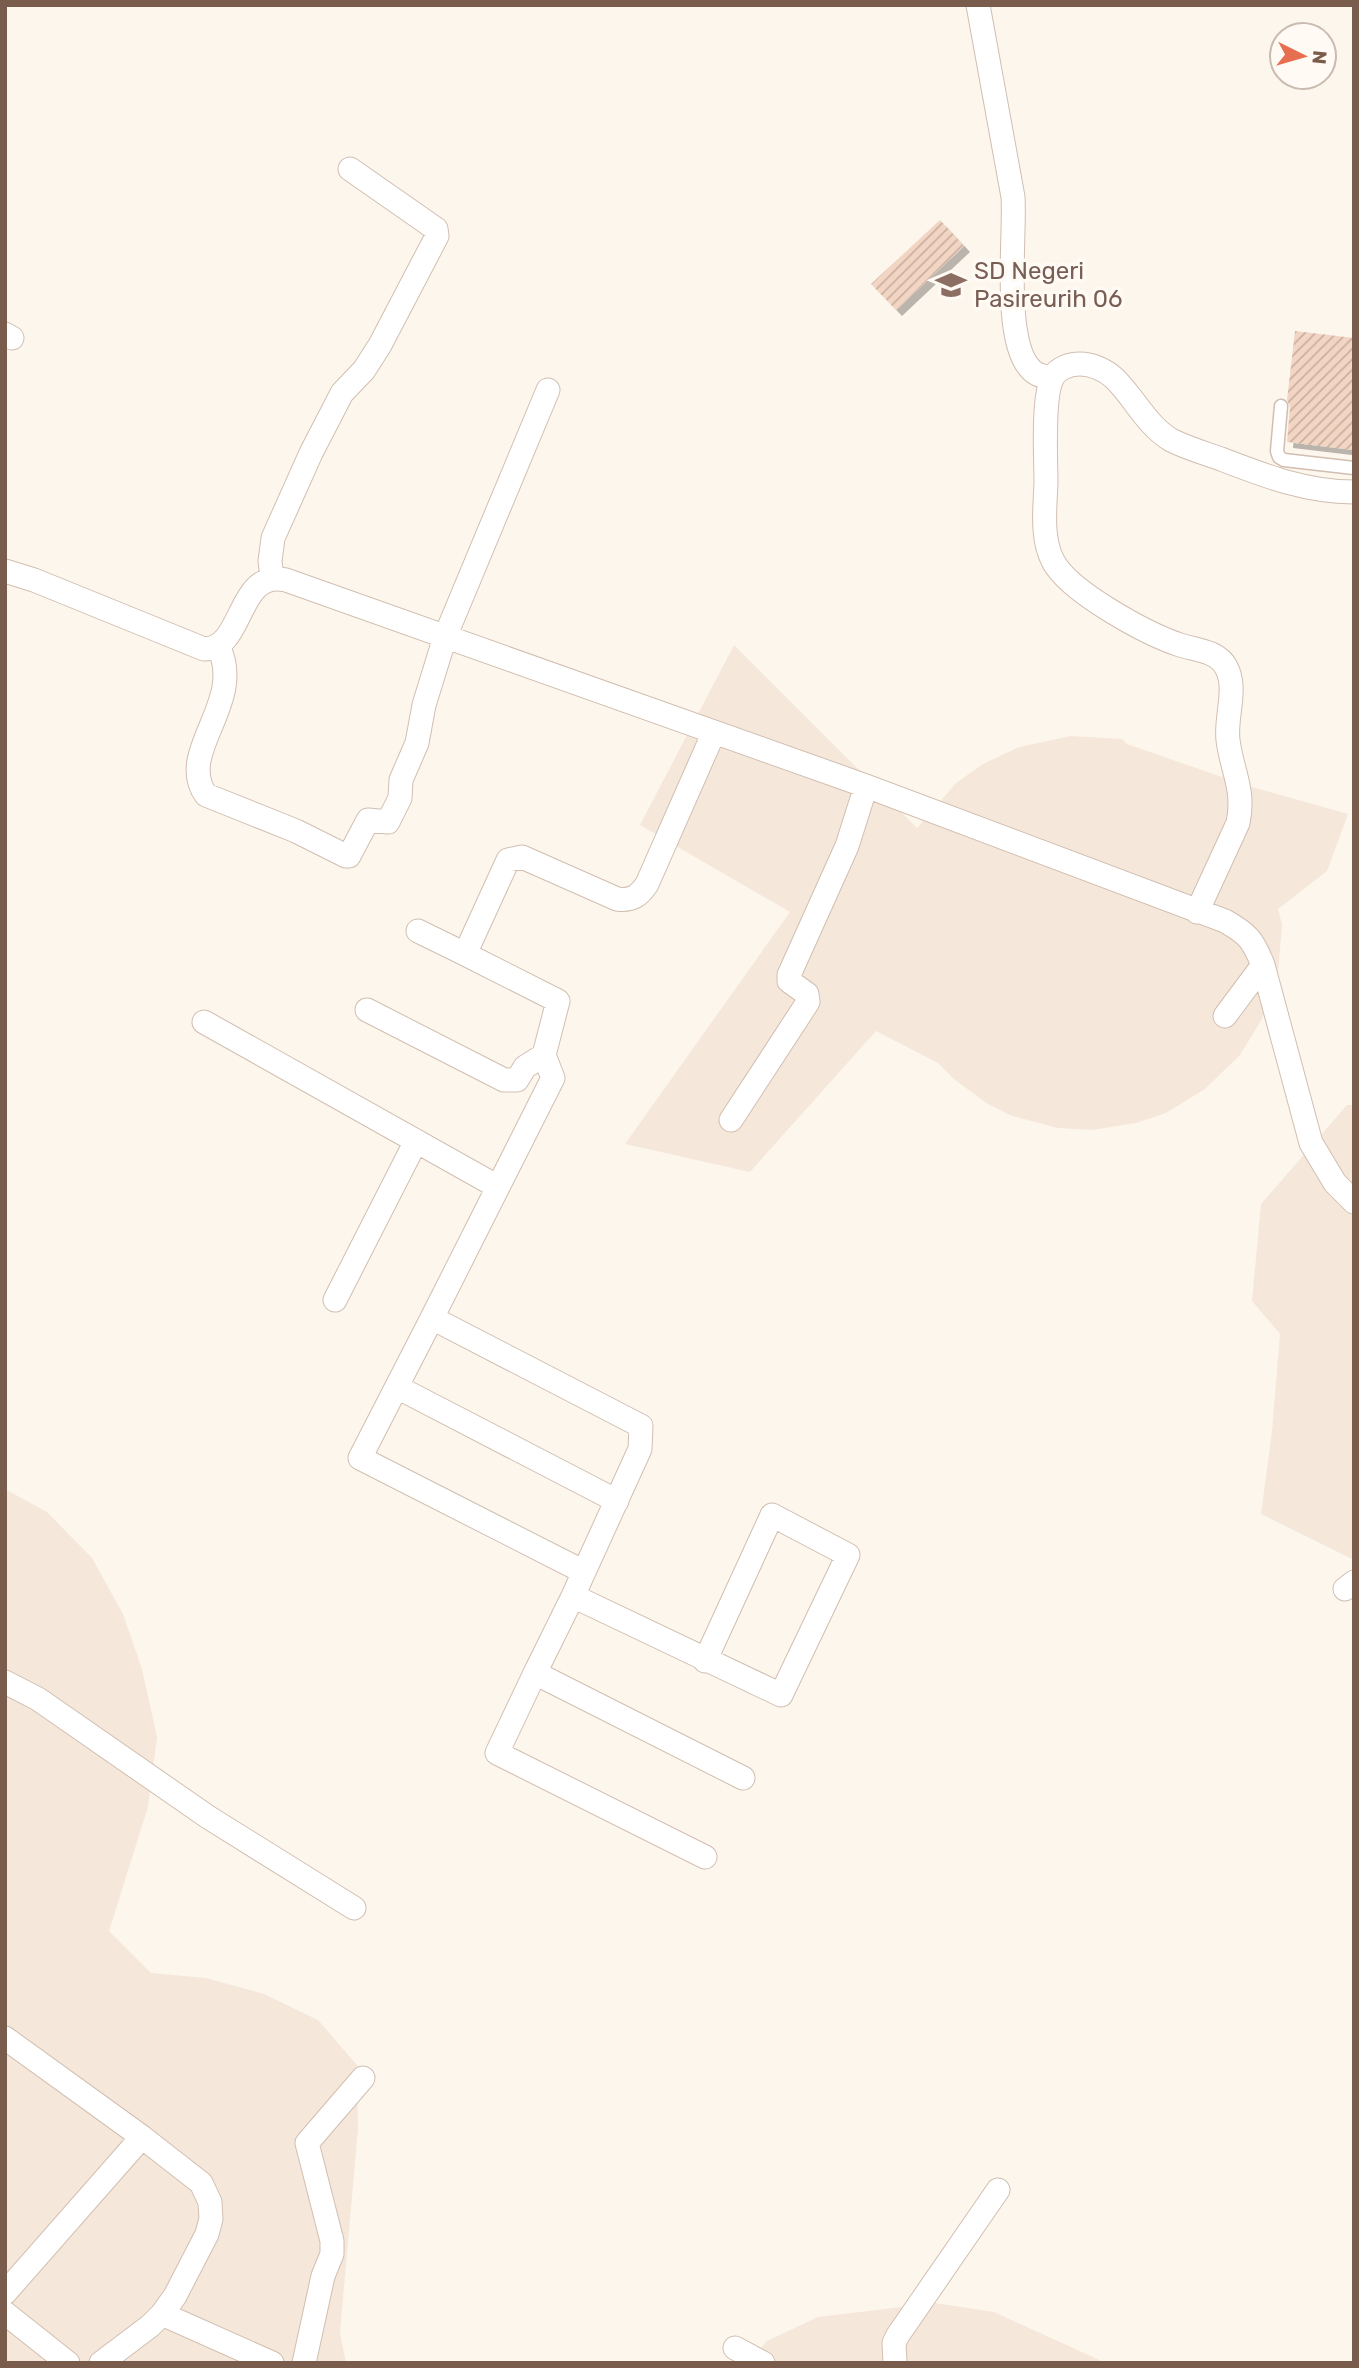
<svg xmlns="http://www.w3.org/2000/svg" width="1359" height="2368" viewBox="0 0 1359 2368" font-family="Rubik,sans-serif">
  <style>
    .residential { fill: #f5e8da }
    .building { fill: url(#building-hatch); filter: url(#shadow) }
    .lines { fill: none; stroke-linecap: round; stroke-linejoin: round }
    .lane-casing { stroke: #d1beb0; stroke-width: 15 }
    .street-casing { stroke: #d1beb0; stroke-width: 25 }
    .lane { stroke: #fff; stroke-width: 12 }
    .street { stroke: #fff; stroke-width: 23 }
    .labels { text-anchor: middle; stroke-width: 7; stroke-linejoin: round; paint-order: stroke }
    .education-label { font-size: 24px; fill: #785e54; stroke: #fffaf3; text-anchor: start }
  </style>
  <defs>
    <pattern id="building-hatch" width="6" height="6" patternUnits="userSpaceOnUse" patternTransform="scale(1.75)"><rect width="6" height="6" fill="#f3d5c3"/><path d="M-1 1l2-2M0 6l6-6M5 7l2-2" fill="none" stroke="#cab0a1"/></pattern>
    <filter id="shadow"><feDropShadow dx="6" dy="6" stdDeviation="0" flood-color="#0004"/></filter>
  </defs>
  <rect width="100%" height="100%" fill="#fdf6ec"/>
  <path class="residential" d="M734,645L917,828L956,783L983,764L1019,747L1071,736L1122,739L1127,744L1245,785L1348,814L1327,871L1278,909L1282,924L1278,974L1262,1019L1240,1055L1205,1089L1166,1113L1136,1123L1092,1130L1058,1128L1012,1116L988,1104L955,1080L938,1063L876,1031L750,1172L625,1144L790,912L640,825Z
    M1347,1105H1354V1560L1261,1514L1272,1431L1280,1334L1252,1301L1261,1204Z
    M5,1489L47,1512L92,1558L123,1614L142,1669L157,1737L148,1807L109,1931L151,1973L206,1978L264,1994L318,2020L357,2065L358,2129L340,2332L346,2363H5Z
    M935,2303L994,2312L1106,2363H748L767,2341L818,2317Z"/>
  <path class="building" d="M940,220L964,246L896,310L871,284Z
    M1295,331L1354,338V450L1287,442L1290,407L1287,400Z"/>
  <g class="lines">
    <g class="lane-casing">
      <path id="lane" d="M1281,406L1277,451L1279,457L1284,460L1354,468"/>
    </g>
    <g class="street-casing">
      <path id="street" d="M978,5L1013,197C1016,235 1000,354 1037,374C1041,376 1047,377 1052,377
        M5,334L12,338
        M5,571L34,580L204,649C245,649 236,569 286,580L866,786L1225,921C1248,934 1253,940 1263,965L1311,1143L1335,1183L1354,1202
        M272,578L270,561L273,538L311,453L342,393L364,370L380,345L437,236L436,229L350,169
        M218,646C247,702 175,752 206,795L296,831L346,856H349L368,820L388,822L400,798L401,780L417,743L424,705L445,637L548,390
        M1197,912L1238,823C1245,789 1232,772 1228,740C1225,717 1238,688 1226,667C1218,651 1195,650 1180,645C1147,634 1069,592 1053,561C1041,538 1045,508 1046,483C1046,460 1042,395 1053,377C1058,368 1070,364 1080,364C1092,364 1105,370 1114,378C1134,397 1146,425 1171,440C1187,448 1204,453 1221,459C1265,476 1306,492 1354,492
        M418,931L465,954
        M367,1010L504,1080H517L525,1067L544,1055
        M1225,1016L1263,965
        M204,1022L498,1187
        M731,1120L808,1002L807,994L789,981V975L847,846L866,786
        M335,1300L416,1141
        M432,1318L360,1458L584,1572
        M397,1387L617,1501
        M1345,1589L1354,1582
        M573,1596L535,1673L743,1778
        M705,1661L772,1515L848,1555L781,1695L573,1596L640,1449L641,1426L432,1318L553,1078L544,1055L558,1001L465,954L508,860L522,857L617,899C632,901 639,896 647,884L714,732
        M535,1673L497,1753L705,1857
        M5,1682L38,1699L208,1817L354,1908
        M5,2038L142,2137L201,2183L210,2202L211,2219L207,2234L175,2296L162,2314L150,2326L101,2363
        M5,2293L142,2137
        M5,2313L68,2363
        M162,2314L272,2363
        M735,2348L763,2363
        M304,2363L323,2276L332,2254V2241L307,2143L363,2078
        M895,2363L894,2343L898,2335L998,2190"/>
    </g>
    <use href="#lane" class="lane"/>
    <use href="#street" class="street"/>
  </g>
  <defs>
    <g id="school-bare" transform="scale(2.415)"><path d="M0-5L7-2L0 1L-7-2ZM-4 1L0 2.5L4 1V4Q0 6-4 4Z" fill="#8d6e63" stroke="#fffaf3" stroke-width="2.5" paint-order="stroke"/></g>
  </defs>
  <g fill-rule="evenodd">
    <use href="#school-bare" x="951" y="285"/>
  </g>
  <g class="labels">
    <g class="education-label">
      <text x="974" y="279">SD Negeri<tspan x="974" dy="28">Pasireurih 06</tspan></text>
    </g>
  </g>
  <rect width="1359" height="2368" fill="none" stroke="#7a5c4d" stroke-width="14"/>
  <g transform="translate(1303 56) rotate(95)"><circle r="33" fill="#fffaf3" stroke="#cabbb1" stroke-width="2"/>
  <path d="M0-5L12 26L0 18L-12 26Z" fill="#e76f51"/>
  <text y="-10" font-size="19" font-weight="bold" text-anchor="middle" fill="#7a5c4d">N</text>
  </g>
</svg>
